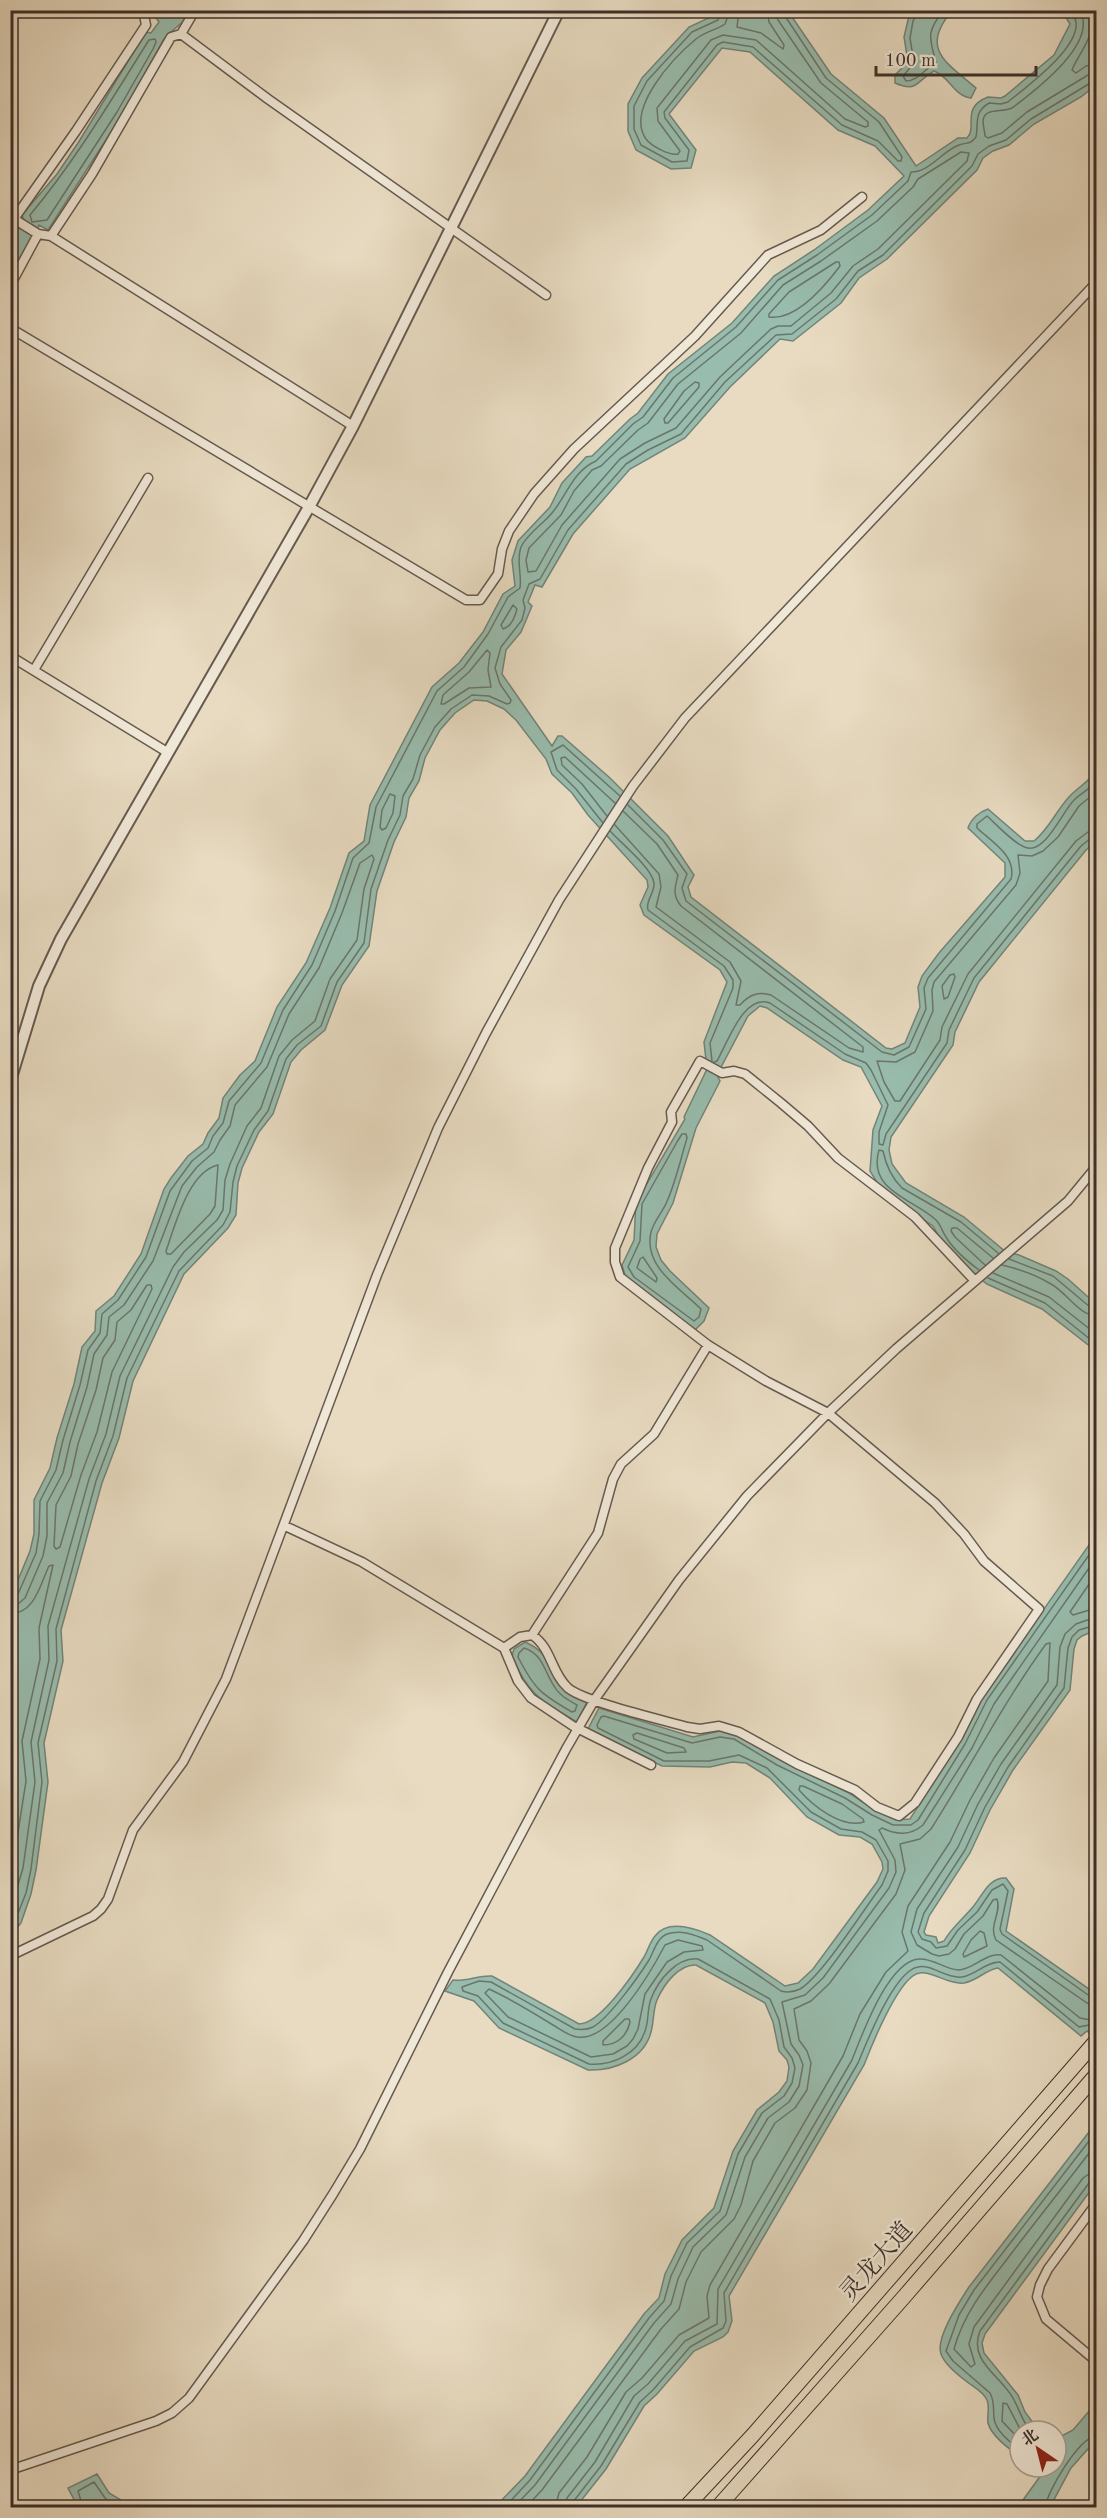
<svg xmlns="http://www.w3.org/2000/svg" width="1107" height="2518" viewBox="0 0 1107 2518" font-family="'Old Standard TT','Noto Serif SC',serif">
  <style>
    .water { fill: #98bcad; stroke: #738479; stroke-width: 1.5 }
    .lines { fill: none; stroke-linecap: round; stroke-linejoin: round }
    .shore { stroke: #6a766c; stroke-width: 1.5 }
    .minor-casing { stroke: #675a50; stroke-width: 11 }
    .tertiary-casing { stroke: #675a50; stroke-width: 14 }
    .primary-casing { stroke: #3c2f2a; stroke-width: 16 }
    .minor { stroke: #f0e8d7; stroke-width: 8 }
    .tertiary { stroke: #f0e8d7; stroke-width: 10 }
    .primary { stroke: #e8dbc1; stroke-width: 14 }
    .labels { text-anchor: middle; stroke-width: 5; stroke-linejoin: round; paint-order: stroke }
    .street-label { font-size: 24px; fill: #3c2f2a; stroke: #f0e8d7 }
  </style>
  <rect width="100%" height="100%" fill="#e8dbc1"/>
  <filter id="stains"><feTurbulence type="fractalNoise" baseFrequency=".00333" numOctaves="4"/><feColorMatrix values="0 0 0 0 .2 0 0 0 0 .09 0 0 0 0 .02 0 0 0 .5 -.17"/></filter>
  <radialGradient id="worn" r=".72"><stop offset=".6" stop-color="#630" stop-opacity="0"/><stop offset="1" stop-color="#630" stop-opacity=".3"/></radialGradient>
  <path class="water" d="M151,11H192C183,25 174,27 164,39L122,115L48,230L39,225L11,292V240L24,220L22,215L57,174L78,143L146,32L151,33L159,22Z
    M717,11H788L831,74L884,118L916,166L958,138H967C978,127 960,108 988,97L1001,98L1005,96L1054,55L1070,24L1062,11H1096V85L1081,97L1034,124L1009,145L993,151L983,158L977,170L887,259L859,278L841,303L793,341L780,339L730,387L685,438L630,469L573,534L542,587L535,585L528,602L532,606L521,632L506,650L502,674L552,746L558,736H562L610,778L668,836L694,875L688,887L691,897L886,1048L892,1049L905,1043L920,1007L918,987L922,976L939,953L1005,877V863L968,828C971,819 979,812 988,809L1025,841H1034C1049,829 1056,811 1069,797C1078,787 1089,782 1096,771V842L1086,850L979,982L955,1032L953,1045L891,1137L889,1150L892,1164L906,1183L964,1217L1006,1252L1019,1255L1056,1271L1068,1279L1096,1304V1351L1042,1309L987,1284L970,1271L941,1240L933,1226L893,1199L878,1184L870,1171L873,1130L882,1106L861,1067L843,1060L767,1008L760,1006L748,1016L717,1075L720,1081L696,1128L673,1203L657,1234L656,1247L661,1260L670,1271L709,1308L704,1321L695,1330L629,1281L625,1275L622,1265L634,1240L636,1202L685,1119L684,1117L707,1069L704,1042L727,982L720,970L644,915L640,905L648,887L647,880L588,815L572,793L552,774L546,759L516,720L504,709L487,701L474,700L455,713L440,730L425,758L419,781L409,798L406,817L394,842L377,891L369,946L342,985L325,1030L301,1050L291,1062L273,1114L259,1132L242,1168L238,1183L236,1215L228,1228L184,1274L133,1381L119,1438L102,1483L61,1630L63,1661L44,1743L48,1782L36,1870L31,1894L21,1923L11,1935V1597L30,1551L34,1534V1500L50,1468L57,1438L74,1384L82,1347L95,1331L96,1311L114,1296L141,1254L164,1189L171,1178L188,1156L203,1144L208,1133L219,1118L223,1098L240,1075L255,1061L277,1007L306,963L330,908L349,853L364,841L370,805L432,687L459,663L483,632L503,594L515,586L512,560L518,541L550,507L562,483L586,457L592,456L630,419L638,413L668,374L732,323L774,276L814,250L868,210L904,176L875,146L838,130L750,52L722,48L669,114L696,150L691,168L671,169L636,150L628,131V104L642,78L689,27L715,15Z
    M916,11H952C919,49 947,63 976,88L971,98C955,97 949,76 934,71C916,81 918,93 895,83V75L908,62L904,37L909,16Z
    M1096,1535V1630L1082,1636L1077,1640L1074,1649L1070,1690L1013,1770L990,1810L970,1853L929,1916L924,1932L926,1935L936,1937L938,1943L944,1941C952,1927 962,1920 972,1908C982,1897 988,1877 1006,1878L1014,1889L1006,1931L1096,1994V2039L1087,2031L1081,2036L998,1968C985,1970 977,1981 964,1983C948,1985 933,1971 920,1973C900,1974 871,2047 864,2065L729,2296L732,2321L728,2332L723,2337L694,2351L657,2394L644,2406L606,2469L576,2507H495L525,2476L644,2314L659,2298L665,2274L682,2240L714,2208L733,2151L757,2110L779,2092L787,2081L789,2067L787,2060L779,2051L773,2022L765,2003L696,1965C679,1964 664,1984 657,2000C653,2009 654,2022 651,2032C644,2059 614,2071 588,2070L499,2028L474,2001L445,1991L453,1980C466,1982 478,1975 492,1976L579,2024C600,2024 633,1975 644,1957C648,1950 650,1942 655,1936C668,1919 694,1928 710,1935L785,1986L798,1983L813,1969L877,1882L883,1869L882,1862L872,1844L860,1837L839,1835L807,1817L770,1778L746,1763L732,1762L710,1767L662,1766L588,1729L599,1708L693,1737L720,1731L737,1734L779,1759L849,1793L875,1810L896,1820L910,1819L960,1741L982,1697Z
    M525,1642C556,1655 548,1678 569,1694C574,1698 581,1699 587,1702L577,1722C550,1706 534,1699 519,1671C514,1663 510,1658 514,1649Z
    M1096,2123V2183L985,2334L982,2343L984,2353L1018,2395L1025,2412L1039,2431H1020V2455C1009,2450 991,2435 988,2423C987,2415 990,2407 987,2400C983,2391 973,2387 966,2381C958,2375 945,2365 941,2354C935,2338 960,2301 969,2287Z
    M1096,2403V2440L1071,2468L1050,2507H1018L1041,2475L1039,2467H1056V2439L1073,2430Z
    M97,2474L109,2493L121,2500L126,2507H78L68,2488Z"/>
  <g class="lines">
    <path class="shore" d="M722,10L718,20L692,32L647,81L634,106V129L641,145L672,162L687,161L689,150L665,118L664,112L717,45L723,42L753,47L842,125L878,141L898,161H901L902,157L879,122L826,78L785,16L784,10
      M730,10L725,24C716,30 704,32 696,39C674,57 625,109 646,139C651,146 670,156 678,154L680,151L658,121L657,108L711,40L723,35L756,40L845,119L865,127L868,126V122L821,83L778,20L776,10
      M739,10L737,27L761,33L783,49L784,45L769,22L767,10
      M919,10L913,21L910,38L914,63L903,76L906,81C918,81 925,68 936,63C930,38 925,33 944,10
      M1079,10C1101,42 1033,92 1012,108C1002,113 984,107 983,121C983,126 985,132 985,136L988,138L1002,133L1027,112L1088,75L1096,73
      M1090,10C1098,35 1080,50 1072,70L1076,73L1086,66L1096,64
      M155,39L156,42L153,49L117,112L47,220L32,222L30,215C76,160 111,100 149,40Z
      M961,152L969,153L967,161L878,249L853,266L831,293L791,326H778L771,329L720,377L676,428L645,443L620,459L562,525L536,571L528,572L526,560L529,548L561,515L574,491L592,470L601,466L638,430L648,423L678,384L741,333L783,285L821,261L877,221L913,187L918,179Z
      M836,262H839L840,266C825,286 796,321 769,317V314L789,292Z
      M695,382L699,383V387L668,423H665L664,419L684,391Z
      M513,605L517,609C515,617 511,627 503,629L501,625Z
      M487,650L490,653L488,670L491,687L469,688L444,704H441L443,695L469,672Z
      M1096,792L1079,806L1058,837L1043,851L1032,856L1018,855L1020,873L1016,885L934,982L932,990L933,1011L915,1052L896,1062L877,1061L884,1082L895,1101H900L940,1040L942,1027L968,974L1076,841L1088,832L1096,830
      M390,794L395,796L393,813L386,828L382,830L380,827L382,810Z
      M628,805L663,840L687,874L682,888L686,901L882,1052L894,1055L909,1047L926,1009L924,988L928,978L1011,879C1017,856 992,842 977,828V824L987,816C996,824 1017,847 1028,848C1047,851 1063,810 1075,799C1082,793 1090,789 1096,781
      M607,816L582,784L562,765L561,758L565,757L615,803
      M603,823L576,789L557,770L551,752L563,745L620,796
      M615,825L659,874L661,887L656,907L730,962L741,981L736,1005H740C749,995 758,991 771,995L849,1048L863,1052V1047L681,906C672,895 675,887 678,875L657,844L623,811
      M610,831C621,843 652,868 654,883C655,893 645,901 648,910L724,966L733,980V988L710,1043L712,1061
      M954,974L955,977L948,997L944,999L942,986L950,975Z
      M714,1062L717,1061C728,1042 744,993 770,1003L845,1054L866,1063L871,1070L888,1105L879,1132V1144L883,1145L886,1134L947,1043L949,1030L974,978L1081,846L1091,838H1096
      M686,1134L687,1138C681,1158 676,1180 668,1199C664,1211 654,1220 651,1232C643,1267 680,1288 701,1309L699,1317L694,1321L634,1277L628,1267L640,1241L642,1204L677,1142L682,1134Z
      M218,1165L215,1206L210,1214L171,1254H167L166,1251C175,1226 188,1172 218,1165Z
      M643,1257L657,1278L656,1282L637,1268L640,1259Z
      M1009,1259L1053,1276L1090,1307L1096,1308
      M985,1265L955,1237L951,1231L952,1228H957L993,1258
      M1002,1265C1019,1269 1036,1275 1051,1284C1066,1292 1079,1315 1096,1316
      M979,1270C967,1261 953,1249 946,1237C942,1231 941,1225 936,1220C914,1199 867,1191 879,1150L883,1151C886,1166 891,1177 902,1188L961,1222L998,1253
      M993,1273L1049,1297L1096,1334
      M988,1278L1045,1303L1096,1344
      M147,1285H151L152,1289L112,1372L97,1432L81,1475L60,1547L56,1549L54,1546L56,1505L71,1476L78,1444L96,1390L103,1358L115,1340L117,1322L131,1310Z
      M1096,1574L1070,1612L1073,1615L1096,1608
      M10,1597L18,1594L36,1553L39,1534L40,1501L56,1470L63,1440L80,1385L88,1350L100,1333L102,1314L118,1300L146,1257L170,1191L192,1161L208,1148L213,1136L223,1123L229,1101L261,1063L283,1010L312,965L335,911L353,858L369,843L376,807L437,691L464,667L488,634L508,597L520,588C522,574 516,561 521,547C527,534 543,524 552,513C567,495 573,471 596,461L633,424L643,417L673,378L736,327L778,280L817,255L872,215L908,181L911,172C930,172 942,151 959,145C967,142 970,145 976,137C979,122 973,113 989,103L1001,104L1008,102C1026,87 1080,48 1076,22C1075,17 1072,14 1069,10
      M10,1605L18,1604L25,1598L43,1556L47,1536V1503L63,1473L70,1442L87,1387L94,1354L107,1335L109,1317L124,1305L153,1261L182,1186L197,1167L214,1152L220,1140L230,1126L235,1105L267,1067L289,1014L319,968L342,913L360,863L372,855L374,859L364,889L357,940L330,979L315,1021L292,1040L279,1056L261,1108L247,1126L230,1164L225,1180L223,1210L217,1220L184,1252L173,1267L120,1376L106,1434L89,1479L48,1626L49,1660L31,1742L35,1782L23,1868L10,1912
      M10,1614C35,1613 40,1585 49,1566L53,1565L39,1628L40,1659L22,1741L26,1781L10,1884
      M1096,1617L1076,1624L1065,1634L1060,1647L1057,1685L1001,1764L978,1804L958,1847L917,1909L911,1932L917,1945L932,1954L939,1956L949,1954L955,1949L964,1934L983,1916L993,1900L997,1899C1002,1913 988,1926 996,1940L1087,2003L1096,2006
      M1096,1625L1079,1630L1072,1637L1068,1648L1064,1688L1008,1767L985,1807L965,1850L924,1913L918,1932L922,1939L931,1942L936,1948L947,1946L958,1930L977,1912L992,1890L1003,1884L1008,1891L1000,1929L1002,1934L1091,1997L1096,1998
      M524,1648C543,1654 544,1671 554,1686C559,1695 568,1700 577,1705L575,1711L572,1712C541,1694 535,1690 518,1657L519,1653Z
      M637,1733L684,1748L686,1752L667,1753L634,1739L633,1735Z
      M803,1786L842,1804L863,1819L864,1822C842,1829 813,1806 799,1790L800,1786Z
      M10,1927L15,1921L26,1893L31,1869L42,1782L38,1743L57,1661L56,1629L96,1481L113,1436L127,1378L179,1271L223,1225L230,1212L233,1182L237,1166L254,1130L268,1111L286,1059L297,1045L321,1026L337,982L364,943L371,889L388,840L400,815L403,796L413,779L420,755L435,727L451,709L472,695L489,696L507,704L510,703L511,700L500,684L495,668L501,647L522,620L525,608L523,600L529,584L540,579L568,530L626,464L648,450L681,434L725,382L776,335L792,334L836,299L858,271L883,255L972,166L978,154L989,146L1006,140L1031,119L1092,82L1096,81
      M980,1931L984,1933L987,1946L964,1957L963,1954L971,1940Z
      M678,1940L702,1946L703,1950L684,1952L667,1962L645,1994L638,2029L633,2039L627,2046L613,2054L591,2057L508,2017L485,1993L489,1989C511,1999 532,2012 553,2025C560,2029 569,2036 577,2037C610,2043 652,1970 665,1945Z
      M625,2019H629L630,2022C627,2036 617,2045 603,2045V2041Z
      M1096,2144C1068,2181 1039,2217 1011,2254C988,2284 964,2312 954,2349L971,2367L975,2364L969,2344L974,2327L1083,2178L1089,2174L1096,2172
      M1030,2431C1022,2420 1019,2409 1013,2398C1000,2375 968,2361 980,2331L1089,2183L1096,2180
      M1020,2440L1002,2421L1003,2403L1007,2404L1021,2431
      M1020,2449C1010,2443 995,2430 994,2418C993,2409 995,2402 990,2393L953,2361L946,2351L959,2315L974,2290L1096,2132
      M83,2508L78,2491L94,2482L105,2498L119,2508
      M504,2508L530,2480L649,2318L664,2301L671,2276L687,2243L720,2211L738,2154L762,2113L784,2096L792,2083L795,2068L792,2058L784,2047L779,2020L770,1999L698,1959C677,1957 658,1980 651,1999C647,2009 649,2021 645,2031C638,2054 612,2066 589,2064L503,2023L478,1996L463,1991L462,1987L479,1981L491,1982L575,2029C582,2030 587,2030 593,2027C609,2018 639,1976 649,1960C654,1951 657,1938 667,1934C681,1929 695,1935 707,1940L781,1991C788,1993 794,1992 800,1989C821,1977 865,1908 882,1885L888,1871V1861L876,1840L862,1832L841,1829L811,1812L767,1768L739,1755L709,1761H664L598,1728L597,1725L601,1717L604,1716L692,1743L720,1737L734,1739L777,1765L845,1798L872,1815L893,1825H911L918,1820L965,1744L987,1700L1096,1545
      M513,2508L535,2485L654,2323L671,2304L678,2279L693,2247L726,2215L745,2157L768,2118L789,2102L799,2086L803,2065L799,2055L791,2044L782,2002L805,1995L823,1978L889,1888L896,1872L895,1860L879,1830L882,1828C897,1835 910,1836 923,1825L972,1748L994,1704L1096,1558
      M525,2508L542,2490L661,2329L679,2309L686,2282L701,2252L734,2219L741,2205L753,2161L775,2123L795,2108L807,2090L811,2063L807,2051L799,2040L794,2009L811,2001L829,1984L896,1894L905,1870L900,1844L920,1839L931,1829C970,1768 1003,1703 1046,1644L1050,1643L1048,1681L994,1758L970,1800L950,1842L908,1906L902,1932L908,1951L886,1972L860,2014L843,2056L710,2285L707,2296L709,2318L679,2335L642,2378L626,2392L587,2457L559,2493L555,2508
      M564,2508L567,2498L595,2462L634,2396L648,2384L685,2341L717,2324L718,2289L852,2060C862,2035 888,1961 919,1959C933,1958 944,1969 958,1970C974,1970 984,1953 1001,1955L1080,2018L1096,2021
      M572,2508L573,2502L601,2466L640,2402L653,2390L690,2347L723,2328L726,2321L724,2293L858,2063C867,2042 894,1971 918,1967C932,1964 946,1979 962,1977C976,1975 985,1962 1000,1962L1079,2027L1089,2025L1096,2031
      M1045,2508C1047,2491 1079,2438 1096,2436"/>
    <g class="minor-casing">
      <path id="minor" d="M143,10L146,25L76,131L14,219L38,234L51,236L353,426
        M181,34L268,99L546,295
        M51,236L92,174L171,37L181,34L195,10
        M10,286L38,234
        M10,328L466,600H480L498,574L502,549L509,531L534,494L574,449L695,336L768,255L821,230L862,197
        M10,656L167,752
        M34,670L148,478
        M285,1526L362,1562L504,1648L518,1681L531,1698L573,1726L651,1765
        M532,1635L598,1533L613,1479L621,1464L654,1434L708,1345
        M504,1648L520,1637L532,1635C552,1648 551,1673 568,1688C585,1702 663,1720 687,1727L700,1729L719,1726L739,1732L797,1764L855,1790L877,1807L899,1816L915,1803L958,1737L977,1699L1039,1609L984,1561L964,1534L935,1503L828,1413L766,1381L708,1345L620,1277L615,1262V1248L648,1168L672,1122L671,1112L700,1061L722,1073L734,1071L745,1074L781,1103L808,1126L838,1158L915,1217L975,1281
        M10,1956L93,1916L101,1909L108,1899L133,1830L183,1762L226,1679L377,1275L438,1128L486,1033L559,900L633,786L685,718L1096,283
        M1096,2204L1048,2269L1040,2285L1037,2297L1046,2319L1096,2361
        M10,2470L156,2421L172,2413L189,2398L303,2241L333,2194L360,2149L448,1972L566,1749L595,1699L679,1580L747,1496L828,1413L896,1349L1068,1201L1096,1167"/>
    </g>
    <g class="tertiary-casing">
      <path id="tertiary" d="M10,1081L39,986L61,939L309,507L353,426L559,10"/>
    </g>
    <g class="primary-casing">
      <path id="primary" d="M685,2508L753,2435L1096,2041
        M717,2508L903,2298L1096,2075"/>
    </g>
    <use href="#minor" class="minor"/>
    <use href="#tertiary" class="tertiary"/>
    <use href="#primary" class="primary"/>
  </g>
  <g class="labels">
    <g class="street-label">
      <text transform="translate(876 2261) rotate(-49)" y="8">灵龙大道</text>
    </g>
  </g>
  <rect width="1107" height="2518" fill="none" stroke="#e8dbc1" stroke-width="36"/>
  <rect x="12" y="12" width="1083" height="2494" fill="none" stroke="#3c2f2a" stroke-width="3"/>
  <rect x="18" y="18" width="1071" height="2482" fill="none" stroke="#3c2f2a" stroke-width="1.5"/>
  <g transform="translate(1038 2449) rotate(325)"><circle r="28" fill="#f0e8d7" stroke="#a89e92" stroke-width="1.5"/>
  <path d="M0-4.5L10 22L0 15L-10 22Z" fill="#8f2418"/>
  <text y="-9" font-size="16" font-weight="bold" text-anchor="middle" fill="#3c2f2a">北</text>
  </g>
  <path d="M876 66v9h160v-9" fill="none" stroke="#3c2f2a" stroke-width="3"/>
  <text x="885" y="66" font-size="18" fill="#3c2f2a" stroke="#f0e8d7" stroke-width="4.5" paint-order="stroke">100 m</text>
  <rect width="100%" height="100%" filter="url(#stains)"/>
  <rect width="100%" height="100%" fill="url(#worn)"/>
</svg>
